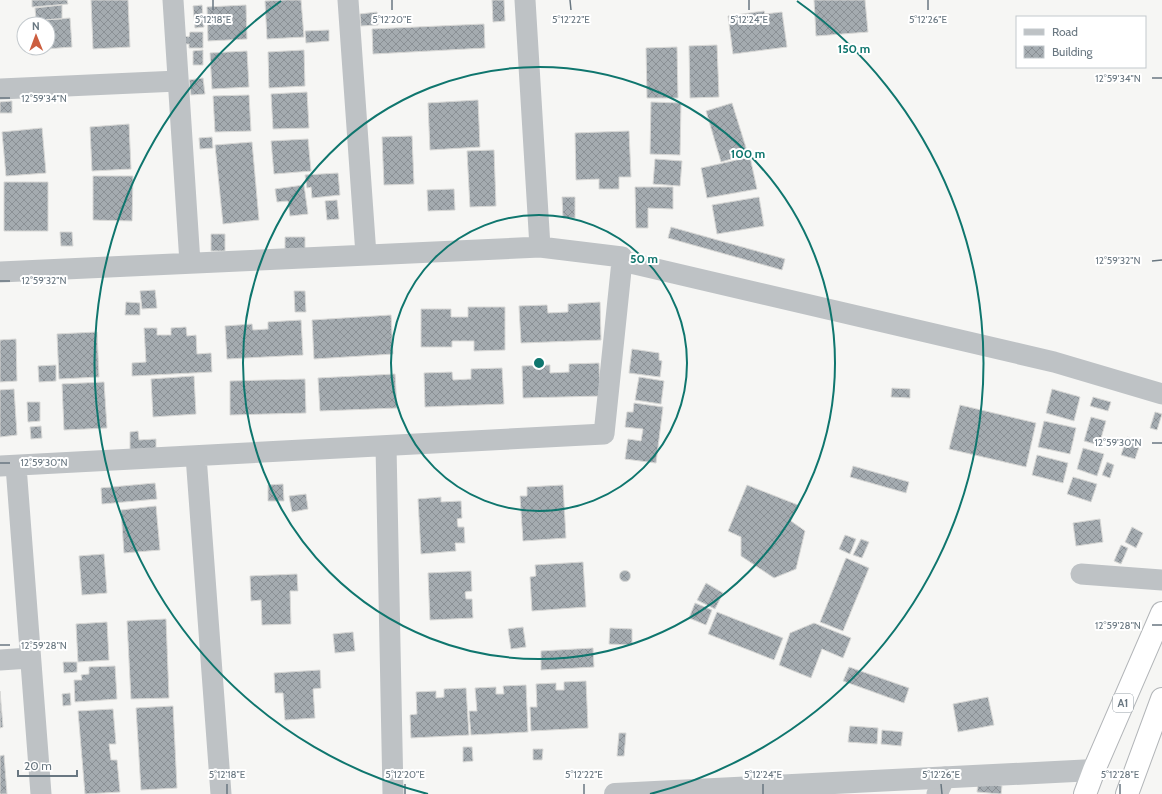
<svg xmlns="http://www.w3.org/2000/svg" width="1162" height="794" viewBox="0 0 1162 794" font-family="Cabin,sans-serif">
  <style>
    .building { fill: url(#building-cross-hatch); stroke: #d8d8d6 }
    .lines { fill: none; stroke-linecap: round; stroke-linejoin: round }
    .trunk-casing { stroke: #b2b5b8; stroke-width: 24 }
    .minor { stroke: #bec2c5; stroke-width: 21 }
    .tertiary { stroke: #bec2c5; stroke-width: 22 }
    .trunk { stroke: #fff; stroke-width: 22 }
    .ticks { fill: none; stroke: #697781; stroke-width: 1.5 }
    .ring { fill: none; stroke: #0f766e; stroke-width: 2 }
    .labels { text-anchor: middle; stroke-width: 4; stroke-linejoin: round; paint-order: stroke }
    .shield { fill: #fff; stroke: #96a0a7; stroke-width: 1 }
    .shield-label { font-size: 11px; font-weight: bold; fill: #697781 }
    .ticks-label { font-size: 10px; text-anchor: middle; fill: #697781; stroke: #fff; stroke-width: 4; stroke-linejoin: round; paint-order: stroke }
    .centre { fill: #0f766e; stroke: #fff; stroke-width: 2 }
    .ring-label { font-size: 12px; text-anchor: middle; font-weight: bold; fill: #0f766e; stroke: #fff; stroke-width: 4; stroke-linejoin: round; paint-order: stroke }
  </style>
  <defs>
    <pattern id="building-cross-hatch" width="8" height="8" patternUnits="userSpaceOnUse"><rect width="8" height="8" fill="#a4abb0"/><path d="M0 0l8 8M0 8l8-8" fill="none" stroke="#8a9095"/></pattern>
  </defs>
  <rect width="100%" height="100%" fill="#f6f6f4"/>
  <path class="building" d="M32,0H67L68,4L32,7Z
    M91,0H128L130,47L93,49Z
    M285,0H301L304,37L267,39L265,1Z
    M492,0H504L505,21L493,22Z
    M814,0H865L868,32L816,36Z
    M62,5V19L36,20L35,8Z
    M202,5L204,27L195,28L193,6Z
    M246,5L247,39L208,41L207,7Z
    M764,11L765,14L782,12L787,47L733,54L728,16Z
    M377,12L378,25L361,26L360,14Z
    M70,18L72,47L32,50V48H48V24H30V21Z
    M484,24L485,48L373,54L372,29Z
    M329,30V41L306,43L305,31Z
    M190,32H203V48H189V44H184V36L189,37Z
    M717,45L719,97L690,98L689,46Z
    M677,47L678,98H647L646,48Z
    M203,50V65H193V51Z
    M304,50L305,86L269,88L268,52Z
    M247,51L249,87L212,89L210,53Z
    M203,78L205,94L191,95L189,80Z
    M307,92L309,128L273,129L271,94Z
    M249,95L251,131L215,132L213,96Z
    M478,100L480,147L430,150L428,103Z
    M12,101V113H0V102Z
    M651,102L681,103L680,155L650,154Z
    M732,103L748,154L721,162L706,111Z
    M129,124L131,169L92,171L90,127Z
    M42,128L46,173L6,176L2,132Z
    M629,131L631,177H619V189H599V179L576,180L575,133Z
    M412,136L414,184L384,185L382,137Z
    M212,137L213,148L200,149L199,138Z
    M308,139L311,171L274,174L271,141Z
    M252,142L259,220L223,224L215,145Z
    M494,150L496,206L470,207L467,151Z
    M750,157L757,189L707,198L701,168Z
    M655,159L682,161L680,186L653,184Z
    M338,173L340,195L312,198L311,187L307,188L305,175Z
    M93,176H133L132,221L93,220Z
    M4,182H48V231H4Z
    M304,185L308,214L290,216L288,201L277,202L275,189Z
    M635,187H673V209L648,208V228H636Z
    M454,189L455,210L428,211L427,190Z
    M562,197H575V218H563Z
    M759,197L764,226L717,234L712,205Z
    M337,200L339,219L327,220L325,201Z
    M671,227L785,259L782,270L668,238Z
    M60,232H72L73,246H61Z
    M211,234H225V251H211Z
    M285,237H305V249H285Z
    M155,290L157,308L142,309L140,291Z
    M294,291H305L306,312H295Z
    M126,302L140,303V315H125Z
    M600,302L601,340L521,343L519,306L547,305L548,313L568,312V304Z
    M468,307H505V350L474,351V341H452V347H421V309H451V317H468Z
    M391,315L393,354L314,359L312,320Z
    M301,320L303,355L227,359L225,326L252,324L253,330L268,329V322Z
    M186,327L187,336L196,335L197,354L211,353L212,372L132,376V363L146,362L144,328H157V335H171V328Z
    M97,332L99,377L59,379L57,334Z
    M16,339L17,381L0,382V340Z
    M632,349L659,353V360L662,361L660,377L629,373Z
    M599,363L600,396L523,398L522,366L550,365V373L569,372V364Z
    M56,365V381L39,382L38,366Z
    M502,368L504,404L425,407L424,373L452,372L453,380L471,379V369Z
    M395,374L397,408L320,411L318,378Z
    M194,376L196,414L153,417L151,379Z
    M639,377L664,381L661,404L635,400Z
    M305,379L306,413L230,415V381Z
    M104,382L107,428L64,430L62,384Z
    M892,388L910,389V398L891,397Z
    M14,389L17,435L0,437V390Z
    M1052,389L1080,397L1074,421L1046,413Z
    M1093,397L1111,402L1108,411L1090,406Z
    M27,402H40V421L28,422Z
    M634,403L663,407L656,463L625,459L628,439L641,441L643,429L625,427L627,412H633Z
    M960,405L1036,423L1026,467L949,449Z
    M1155,412L1162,414L1157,430L1150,428Z
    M1091,417L1106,421L1099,445L1084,441Z
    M1044,421L1076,428L1070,454L1038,447Z
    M41,426L42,438L31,439L30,427Z
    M138,431L139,440L156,439V449L130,456V432Z
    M1127,437L1141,441L1135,459L1121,455Z
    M1083,448L1104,454L1097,476L1077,469Z
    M1037,455L1068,463L1063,483L1032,475Z
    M1107,462L1114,465L1110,478L1102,475Z
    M853,466L909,482L906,493L850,477Z
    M1073,477L1097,484L1091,502L1067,494Z
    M155,483L157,499L102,504L101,488Z
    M283,484L284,501H268V485Z
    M563,485L566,538L523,541L520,496H527V487Z
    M747,485L798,505L791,521L805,531L796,569L774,578L741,556V537L728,531Z
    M306,494L308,509L292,512L289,496Z
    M441,497V502L461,501L462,518L457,519L458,527H464L465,543H455L456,551L421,554L418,499Z
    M156,506L160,550L124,553L121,510Z
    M1100,519L1103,542L1076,546L1073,523Z
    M1132,527L1143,533L1136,548L1125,542Z
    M845,535L856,539L850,554L839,549Z
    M861,539L869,542L862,558L853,555Z
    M1121,545L1128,548L1121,564L1114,561Z
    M104,554L107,593L82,595L79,556Z
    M846,558L869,568L843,631L820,622Z
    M583,562L586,607L532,611L530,577L536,576L535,565Z
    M619.5 576a5.5 5.5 0 1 1 11 0a5.5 5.5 0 1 1-11 0Z
    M471,571L472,591L465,592L466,599H472L473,618L430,620L428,573Z
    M297,574L298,591H290L291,624L262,625L261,600L251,601L250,576Z
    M706,583L723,593L715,609L697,600Z
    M695,603L712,610L706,625L689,618Z
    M717,612L783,638L774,660L708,634Z
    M166,619L169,698L131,699L127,621Z
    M107,622L109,660L78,662L76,624Z
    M814,623L851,638L843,658L822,649L811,678L779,665L790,633Z
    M523,627L526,647L511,649L508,629Z
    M610,628L632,629V645L609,644Z
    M353,632L355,651L335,653L333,634Z
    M593,648L594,667L541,670V651Z
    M63,662H77V672L64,673Z
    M115,666L117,699L75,702L74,680H82L81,675L89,674V667Z
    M849,667L909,688L904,703L843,681Z
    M320,670L321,688L313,689L315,718L285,720L283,693H275L274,673Z
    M586,681L588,728L531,731L530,707H537L536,684L556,683V690H564V682Z
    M526,685L528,732L471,735L469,711H477L475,688L496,687V694H504L503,686Z
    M466,688L469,735L411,738L410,715L417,714L416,692L436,691V698L444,697V689Z
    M0,691L3,727L0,728Z
    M70,693L71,705L63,706L62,694Z
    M988,697L994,725L958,732L953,704Z
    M173,706L177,788L141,790L136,708Z
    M113,709L116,744H109L111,760H117L120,792L85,794L78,711Z
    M850,726L878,728L877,744L848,742Z
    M882,730L903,732L901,746L881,744Z
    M619,733H626L624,756H617Z
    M463,747H472L473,761L463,762Z
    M533,749H543L542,760H533Z
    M4,755L7,794H0V756Z
    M978,782L1002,786L1001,794L977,792Z"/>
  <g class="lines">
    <g class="trunk-casing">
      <path id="trunk" d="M1085,794L1094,770L1162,613
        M1127,794L1162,699"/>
    </g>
    <path class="minor" d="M173,0L190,263
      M348,0L366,255
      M525,0L540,247
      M0,89L178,81
      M0,272L540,247L622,257V261L1054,362L1162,394
      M386,446L393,794
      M196,456L221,794
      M0,466L604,434L622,261
      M16,466L41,794
      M1081,574L1162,580
      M0,660L30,658
      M937,794L945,777"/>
    <path class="tertiary" d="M615,794L1094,770"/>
    <use href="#trunk" class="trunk"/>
  </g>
  <path class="ticks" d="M213,0V10M392,0V10M570,0L571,10M749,0V10M928,0V10M1152,78H1162M0,98H10M1152,261L1162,260M0,281H10M1152,443H1162M0,463H10M1152,625H1162M0,645H10M227,784V794M405,784V794M584,784V794M763,784V794M941,784L942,794M1120,784V794"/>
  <g class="ring">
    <circle cx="539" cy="363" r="148"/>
    <circle cx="539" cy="363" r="296"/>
    <path d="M428 794A445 445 0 0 1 281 1M797 1A445 445 0 0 1 650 794"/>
  </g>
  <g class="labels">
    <rect class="shield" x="1113" y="694" width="20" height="18" rx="3"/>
    <g class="shield-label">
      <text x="1123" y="707">A1</text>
    </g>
  </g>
  <g class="ticks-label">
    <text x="213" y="23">5°12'18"E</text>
    <text x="392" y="23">5°12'20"E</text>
    <text x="571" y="23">5°12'22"E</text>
    <text x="749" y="23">5°12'24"E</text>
    <text x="928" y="23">5°12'26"E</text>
    <text x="1118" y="82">12°59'34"N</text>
    <text x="44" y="102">12°59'34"N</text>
    <text x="1118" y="264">12°59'32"N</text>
    <text x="44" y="284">12°59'32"N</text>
    <text x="1118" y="446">12°59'30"N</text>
    <text x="44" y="466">12°59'30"N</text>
    <text x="1118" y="629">12°59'28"N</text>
    <text x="44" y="649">12°59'28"N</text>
    <text x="227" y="778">5°12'18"E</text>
    <text x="405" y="778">5°12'20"E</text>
    <text x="584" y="778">5°12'22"E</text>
    <text x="763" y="778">5°12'24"E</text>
    <text x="941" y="778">5°12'26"E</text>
    <text x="1120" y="778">5°12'28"E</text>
  </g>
  <circle cx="539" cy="363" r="6" class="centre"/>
  <g class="ring-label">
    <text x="854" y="53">150 m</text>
    <text x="748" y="158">100 m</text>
    <text x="644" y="263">50 m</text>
  </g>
  <rect x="1016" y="16" width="130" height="52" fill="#ffffff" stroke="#c3c9cd"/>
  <rect x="1024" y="29" width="20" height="6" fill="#bec2c5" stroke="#c3c9cd"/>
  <text x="1052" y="36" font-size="12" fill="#697781">Road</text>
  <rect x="1024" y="46" width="20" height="12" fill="url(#building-cross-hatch)" stroke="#c3c9cd"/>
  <text x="1052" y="56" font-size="12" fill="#697781">Building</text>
  <g transform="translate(36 36) rotate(359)"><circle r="19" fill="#ffffff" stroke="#c3c9cd"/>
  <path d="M0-3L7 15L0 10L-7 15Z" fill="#cc5e3f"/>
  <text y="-6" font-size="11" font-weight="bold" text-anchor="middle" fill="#697781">N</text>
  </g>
  <path d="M18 770v6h59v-6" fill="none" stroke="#697781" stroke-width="2"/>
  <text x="24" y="770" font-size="12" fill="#697781" stroke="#ffffff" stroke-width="3" paint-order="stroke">20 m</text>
</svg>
